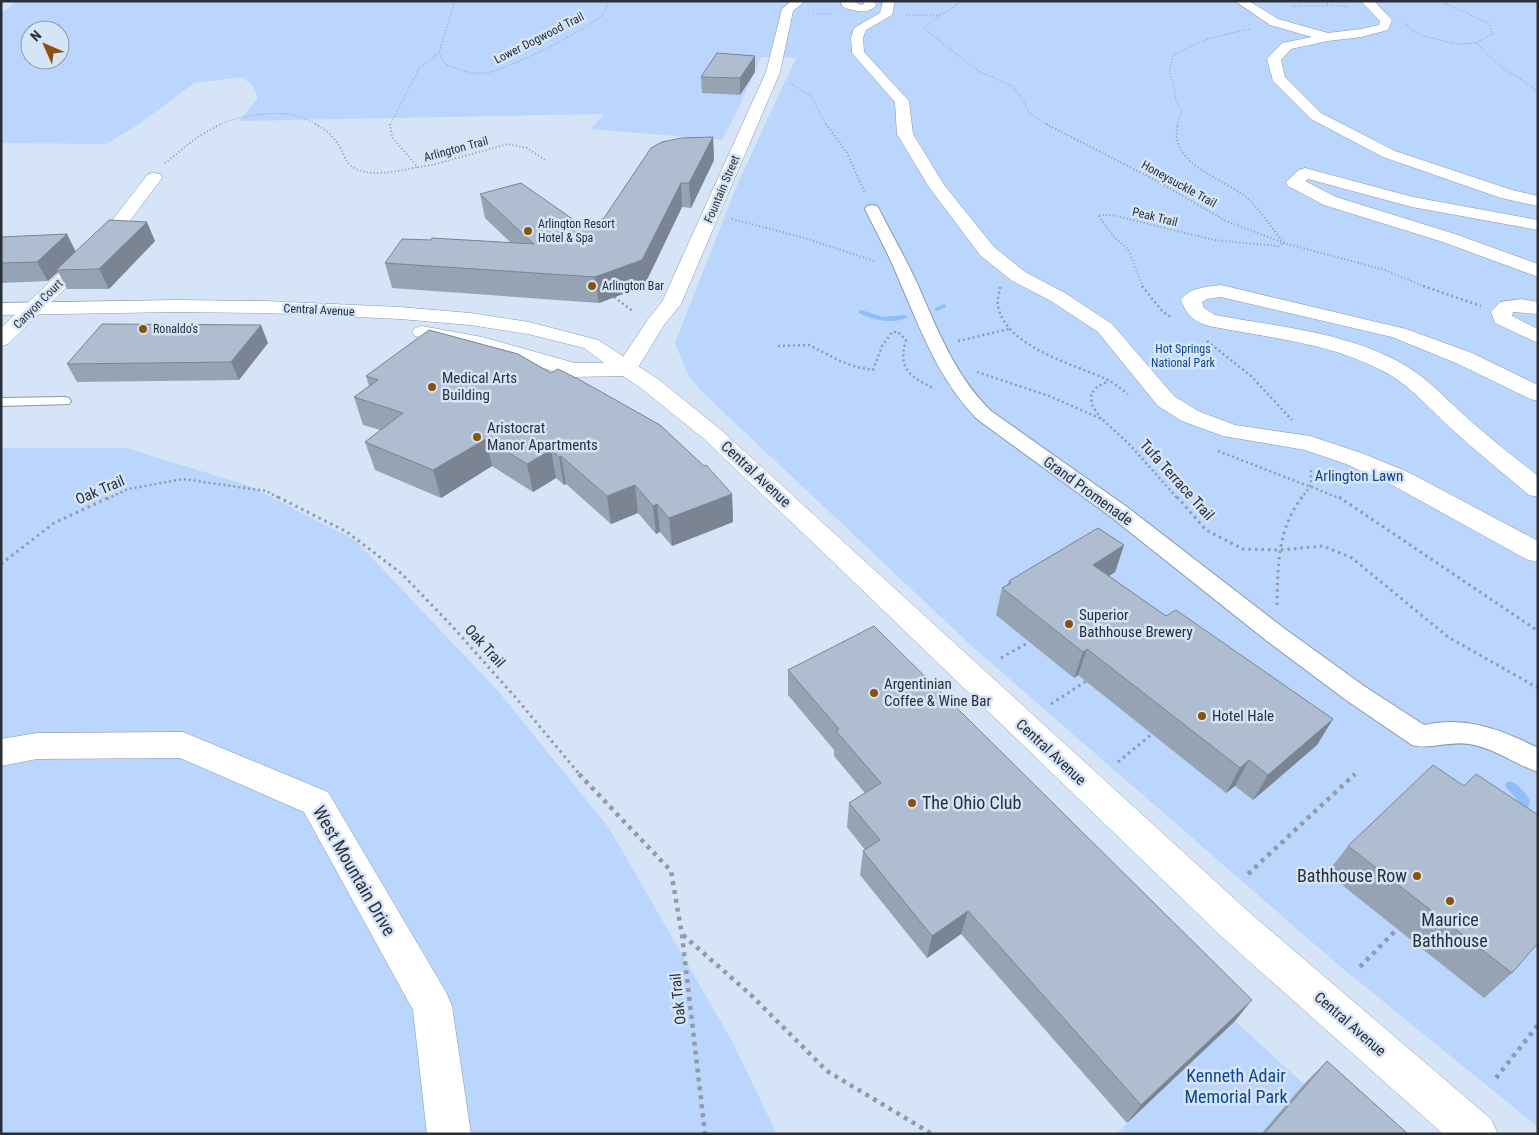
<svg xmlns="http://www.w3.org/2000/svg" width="1539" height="1135" viewBox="0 0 1539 1135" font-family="'Roboto Condensed',sans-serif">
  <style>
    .green { fill: #bbd6fc; fill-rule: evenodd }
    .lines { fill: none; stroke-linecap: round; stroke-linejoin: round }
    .stream { fill: #90bcf8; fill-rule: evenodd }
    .service-casing { stroke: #8a97a9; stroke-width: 2 }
    .pedestrian-casing { stroke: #8a97a9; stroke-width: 2 }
    .minor-casing { stroke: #8a97a9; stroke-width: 1 }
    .primary-casing { stroke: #8a97a9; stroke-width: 1 }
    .path-far4 { stroke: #909aa9; stroke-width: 1; stroke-dasharray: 1 2; stroke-linecap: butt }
    .path-far3 { stroke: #909aa9; stroke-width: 2; stroke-dasharray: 1 2.5; stroke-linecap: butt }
    .path-far2 { stroke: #909aa9; stroke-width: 2.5; stroke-dasharray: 2 3; stroke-linecap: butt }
    .path-far1 { stroke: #909aa9; stroke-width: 3; stroke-dasharray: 2.5 4; stroke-linecap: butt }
    .path { stroke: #909aa9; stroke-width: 4.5; stroke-dasharray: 4 5; stroke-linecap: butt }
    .service { fill: #fff; fill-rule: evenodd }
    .pedestrian { fill: #fff; fill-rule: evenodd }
    .minor { fill: #fff; fill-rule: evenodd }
    .primary { fill: #fff; fill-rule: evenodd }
    .wall { fill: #96a3b3 }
    .shaded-wall { fill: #7a8492 }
    .building { fill: #afbdd0; stroke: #7a8492 }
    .poi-dot { fill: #8b520a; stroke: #d6e4f8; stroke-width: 2 }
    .labels { text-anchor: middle; stroke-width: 5; stroke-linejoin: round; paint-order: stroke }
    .far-street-label { font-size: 12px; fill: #2a2f37; stroke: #d6e4f8 }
    .far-poi-label { font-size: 12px; fill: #2a2f37; stroke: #d6e4f8; text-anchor: start }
    .far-park-label { font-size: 12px; fill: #0f478d; stroke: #d6e4f8 }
    .poi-label { font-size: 15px; fill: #2a2f37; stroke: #d6e4f8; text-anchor: start }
    .street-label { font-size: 15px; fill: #2a2f37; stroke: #d6e4f8 }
    .park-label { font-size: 15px; fill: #0f478d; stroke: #d6e4f8 }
    .near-poi-label { font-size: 18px; fill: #2a2f37; stroke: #d6e4f8; text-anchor: start }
    .near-street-label { font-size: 18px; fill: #2a2f37; stroke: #d6e4f8 }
    .near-park-label { font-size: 18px; fill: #0f478d; stroke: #d6e4f8 }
  </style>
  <rect width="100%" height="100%" fill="#d6e4f8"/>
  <path class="green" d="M16,1H1538V1127L1342,968L975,649L701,391L688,375L675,343L737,185L796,58L761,57L740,105L722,140L591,129L604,114L238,121L258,99L253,86L242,77L194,83L139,124L106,144L1,143V14ZM30,30H60V60H30Z
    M1,448H126L250,486L355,540L497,690L609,828L732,1041L777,1134H1Z
    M1235,1021L1304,1084L1261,1134H1116Z"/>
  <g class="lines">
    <path class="stream" d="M944,304L946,305V307L937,311L934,309Z
      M861,310L883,317L905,315L908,317C893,325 874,320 859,313V311Z
      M1510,781C1518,784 1527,794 1530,801L1528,808L1524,810L1520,808L1519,802L1505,786L1506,783Z"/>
    <g class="service-casing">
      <path id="service" d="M65,397L69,398L71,401L69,404L1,406V398Z"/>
    </g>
    <g class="pedestrian-casing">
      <path id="pedestrian" d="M872,205L877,206L879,209C891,233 905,257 916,281C937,328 954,375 991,411L1127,507L1285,629L1364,686L1424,725C1463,716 1498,728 1534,746L1538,748V772C1514,764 1495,748 1469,744C1449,741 1428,750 1412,745L1346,700L1267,641L1111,517L977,419C939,380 921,331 900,282C890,257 877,233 865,209L867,206Z"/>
    </g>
    <g class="minor-casing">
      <path id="minor" d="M791,1H805L793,11L780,72L681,304L664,325L634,374L626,376L618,374L615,369L649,318L662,302L766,72L782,9Z
        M840,1H852L861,5L864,4L863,1H875L876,6C866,15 855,11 843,7Z
        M883,1H895L892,15L866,30L863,38L864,52L909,101L913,134L944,185L994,247L1025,272L1065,293L1112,324L1174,396L1198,411L1235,425L1310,436L1364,454L1410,473L1538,541V562L1528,560L1392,485L1346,464L1305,450L1223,436L1182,421L1158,406L1098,332L1051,301L1011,280L980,255L929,187L897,134L895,102L852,53L851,38L854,28L880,13Z
        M1235,1H1249L1278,19L1328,33L1361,29L1379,25L1380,21L1361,1H1374L1392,20L1388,30L1361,37L1328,41L1291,49L1281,60L1285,77L1321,113L1395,151L1512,190L1538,196V206L1501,198L1383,157L1311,119L1273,81L1267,59L1282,43L1312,37L1270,25Z
        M1305,168L1413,197L1538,220V230L1412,207L1308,179L1305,181L1336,197L1455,234L1538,264V277L1443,242L1324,205L1288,186L1286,182L1299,170Z
        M154,173L160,174L162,178L116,239L8,344L1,346V328L104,231L148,174Z
        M1221,285L1406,329L1472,353L1538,385V401L1530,399L1456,363L1392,337L1221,297L1207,299L1202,302L1204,308L1215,315C1279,327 1349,332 1406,366C1428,379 1445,398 1464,415C1488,437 1513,456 1538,476V497L1529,495C1504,474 1478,453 1454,431C1430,410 1410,384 1381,370C1328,342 1267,338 1209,326C1194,322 1186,314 1181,300C1190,287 1207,287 1221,285Z
        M1521,299L1538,302V314L1513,312L1512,316L1538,329V343L1495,323L1491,312L1500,302Z
        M183,732L328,792L446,992L452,1006L471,1134H427L413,1010L304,812L180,758L37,759L1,766V739L37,733Z"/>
    </g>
    <g class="primary-casing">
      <path id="primary" d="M177,300L265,301L400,307L470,313L529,322L598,340L658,379L720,429L1249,912L1491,1119L1498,1134H1443L1223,938L830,559L704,439L642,389L623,376L573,377L480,349L415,336L412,332L415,328L422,326L482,337L575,363H604L584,348L528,334L470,325L400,319L265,313L177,312L1,315V303Z"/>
    </g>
    <path class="path-far4" d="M455,1L439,53L445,64C458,69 472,75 486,73C509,69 585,31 602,15C606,11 607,6 609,1
      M957,1V5L934,19L924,29L980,72L1012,86L1023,100L1029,113L1048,125
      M1327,5L1349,7
      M1292,6H1326L1328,1
      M813,14H832
      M906,15H942
      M1405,22L1413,31L1423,36L1457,44L1476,43L1493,34L1488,23L1440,1
      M1476,43L1499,65L1538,91
      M790,83L811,96L826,125
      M219,125C235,116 270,112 288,114C299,115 308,120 318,125
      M390,125L420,67L439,53
      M1177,125L1182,112L1176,100L1174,85L1169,73L1173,56C1197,40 1223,34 1251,29"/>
    <path class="path-far3" d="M315,124C327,130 336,139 342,151C344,155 346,161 350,165C365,179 399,171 418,167
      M390,124L392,137L418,167L432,165L508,144L527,148L545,160
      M826,124L847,153L865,193
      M1046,124L1155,180L1226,221L1284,243L1385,270L1426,287
      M165,163L199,136L221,124
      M732,219L805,238L874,261
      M1143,287L1128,249L1114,237L1098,215H1112L1214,240L1278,246L1284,243C1272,229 1261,210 1247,198C1223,178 1167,164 1178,124"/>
    <path class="path-far2" d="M1142,286L1163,312L1172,318
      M1423,286L1481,306
      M1000,287C999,293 997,300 998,306C1006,347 1073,364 1106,379C1114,383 1121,389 1128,394
      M614,297L634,312
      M958,341L1009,329
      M1207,341L1251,376L1292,420
      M778,346L809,345L840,361L856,367L873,370L882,346L892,332H898L906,340C897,370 911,377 935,389
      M977,372L1049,396L1102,419L1129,444L1178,499
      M1101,419L1092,405L1091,394L1097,387L1109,381
      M1218,451L1342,499
      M107,499L128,489L183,479L266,491L281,499
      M1301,499L1311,485V467"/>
    <path class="path-far1" d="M278,497L347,532L402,574L451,625L516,698L580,775
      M1177,497L1206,530L1243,549L1279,550L1323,546L1352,558L1448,637L1538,688
      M1339,497L1538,631
      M1,564L54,523L110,497
      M1277,605C1278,565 1277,531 1302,497
      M1001,658L1029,642
      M1051,704L1088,680
      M1118,762L1152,734"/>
    <path class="path" d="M579,774L671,871L682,935L705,1134
      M1248,874L1355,774
      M683,935L751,995L827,1071L932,1134
      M1360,967L1397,929
      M1496,1078L1538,1025"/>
    <use href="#service" class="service"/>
    <use href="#pedestrian" class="pedestrian"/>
    <use href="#minor" class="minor"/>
    <use href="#primary" class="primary"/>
  </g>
  <path class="wall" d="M755,56V72L740,95L702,93L701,77Z
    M713,137L714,160L691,208L682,207L644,286L599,303L392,288L385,263L510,242L485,218L480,194L584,227L604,218Z
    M1,237L76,251L155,241L109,289H67L58,272L48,281L1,283Z
    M268,343L239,380L77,382L67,364Z
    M366,376L732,494L733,522L672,546L660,532L656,534L638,513L611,524L566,484L564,485L556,478L533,492L492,466L441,498L375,470L365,442L380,430L363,425L354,397L369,386Z
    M1124,545L1115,572L1109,576L1166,616L1333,719L1317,745L1253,800L1235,786L1226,793L1078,675L1074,678L996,615L1002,588L1008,584L1009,581Z
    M788,670L1235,1021L1127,1123L961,934L927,958L860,875L863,851L865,850L847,827L849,803L865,793L834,756V750L788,695Z
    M1348,846L1512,973L1484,998L1327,873Z
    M1327,1061L1408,1134H1261L1304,1084Z"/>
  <path class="shaded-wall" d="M755,56V72L740,95V78Z
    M713,137L714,160L691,208L689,183Z
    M681,183L682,207L644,286L599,303L595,277Z
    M147,222L155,241L109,289L99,269Z
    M67,234L77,254L56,270L58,272L48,281L37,262Z
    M261,325L268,343L239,380L231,362Z
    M486,439L492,466L441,498L433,470Z
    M551,450L556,478L533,492L527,464Z
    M561,456L566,484L564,485L559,457Z
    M635,485L638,513L611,524L607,496Z
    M732,494L733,522L672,546L669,518Z
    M657,504L660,532L656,534L653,506Z
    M1124,545L1115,572L1085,591L1093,565Z
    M1087,649L1078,675L1074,678L1083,652Z
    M1333,719L1317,745L1253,800L1268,775Z
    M1249,760L1235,786L1226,793L1240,768Z
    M968,911L961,934L927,958L932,936Z
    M1252,1000L1235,1021L1127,1123L1141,1105Z"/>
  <path class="building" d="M717,53L755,56L740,78L701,77Z
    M713,137L689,183H681L642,260L595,277L385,263L402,239L431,240L432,238L534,244L480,194L521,183L584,227L604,218L651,148L662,142L681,138Z
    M109,220L147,222L99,269L56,270Z
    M67,234L37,262L1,263V237Z
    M102,324L261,325L231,362L67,364Z
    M429,330L518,354L551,373L558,369L580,380L660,425L704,466L706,465L732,494L669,518L657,504L653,506L635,485L607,496L561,456L559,457L551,450L527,464L486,439L433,470L365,442L403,413L354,397L378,380L366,376Z
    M1098,528L1124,545L1093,565L1166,616L1176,610L1333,719L1268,775L1249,760L1240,768L1087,649L1083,652L1002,588L1011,583L1009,581Z
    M874,626L1252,1000L1141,1105L968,911L932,936L863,851L880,840L849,803L881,783L836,731L839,729L788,670Z
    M1433,765L1464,786L1476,774L1538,815V943L1512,973L1348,846Z
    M1327,1061L1408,1134H1264Z"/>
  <g class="poi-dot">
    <circle cx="528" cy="231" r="5"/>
    <circle cx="592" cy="286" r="5"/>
    <circle cx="143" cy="329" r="5"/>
    <circle cx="432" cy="387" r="5"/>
    <circle cx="477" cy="437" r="5"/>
    <circle cx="1069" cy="624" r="5"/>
    <circle cx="874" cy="693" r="5"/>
    <circle cx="1202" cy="716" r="5"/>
    <circle cx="912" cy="803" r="5"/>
    <circle cx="1417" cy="876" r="5"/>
    <circle cx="1450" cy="901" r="5"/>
  </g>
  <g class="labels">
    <g class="far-street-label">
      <text transform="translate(539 38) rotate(-27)" y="4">Lower Dogwood Trail</text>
      <text transform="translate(456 149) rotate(-15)" y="4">Arlington Trail</text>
      <text transform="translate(1179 184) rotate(29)" y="4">Honeysuckle Trail</text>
      <text transform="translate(722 189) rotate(-67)" y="4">Fountain Street</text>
      <text transform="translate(1155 217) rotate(14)" y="4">Peak Trail</text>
      <text transform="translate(38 304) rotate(-45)" y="4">Canyon Court</text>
      <text transform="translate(319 310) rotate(3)" y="4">Central Avenue</text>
    </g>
    <g class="far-poi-label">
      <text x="538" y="228">Arlington Resort<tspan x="538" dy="14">Hotel &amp; Spa</tspan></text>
      <text x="602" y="290">Arlington Bar</text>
      <text x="153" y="333">Ronaldo's</text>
    </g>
    <g class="far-park-label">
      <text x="1183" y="353">Hot Springs<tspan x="1183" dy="14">National Park</tspan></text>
    </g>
    <g class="poi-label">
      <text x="442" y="383">Medical Arts<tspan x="442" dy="17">Building</tspan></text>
      <text x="487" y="433">Aristocrat<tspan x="487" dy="17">Manor Apartments</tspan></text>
      <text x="1079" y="620">Superior<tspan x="1079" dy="17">Bathhouse Brewery</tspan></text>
      <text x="884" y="689">Argentinian<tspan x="884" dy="17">Coffee &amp; Wine Bar</tspan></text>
      <text x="1212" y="721">Hotel Hale</text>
    </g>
    <g class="street-label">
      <text transform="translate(756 474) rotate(43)" y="5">Central Avenue</text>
      <text transform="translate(1177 480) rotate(48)" y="5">Tufa Terrace Trail</text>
      <text transform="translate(100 490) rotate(-23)" y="5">Oak Trail</text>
      <text transform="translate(1088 491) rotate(36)" y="5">Grand Promenade</text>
      <text transform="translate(485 646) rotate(48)" y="5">Oak Trail</text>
      <text transform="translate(1051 752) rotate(43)" y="5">Central Avenue</text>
      <text transform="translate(678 999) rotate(-96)" y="5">Oak Trail</text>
      <text transform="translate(1350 1024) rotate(41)" y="5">Central Avenue</text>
    </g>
    <g class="park-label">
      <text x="1359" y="481">Arlington Lawn</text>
    </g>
    <g class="near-poi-label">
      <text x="922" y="809">The Ohio Club</text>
      <text x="1407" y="882" text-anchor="end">Bathhouse Row</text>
      <text x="1450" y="926" text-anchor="middle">Maurice<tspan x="1450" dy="21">Bathhouse</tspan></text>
    </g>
    <g class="near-street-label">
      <text transform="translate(354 871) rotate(60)" y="6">West Mountain Drive</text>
    </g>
    <g class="near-park-label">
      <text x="1236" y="1082">Kenneth Adair<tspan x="1236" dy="21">Memorial Park</tspan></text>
    </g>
  </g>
  <rect width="1539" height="1135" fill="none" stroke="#2a2f37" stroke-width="5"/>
  <g transform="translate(45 45) rotate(315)"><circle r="24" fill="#d6e4f8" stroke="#919cab"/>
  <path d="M0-4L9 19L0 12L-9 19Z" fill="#8b520a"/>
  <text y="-8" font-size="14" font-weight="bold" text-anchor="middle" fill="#2a2f37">N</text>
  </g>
</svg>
